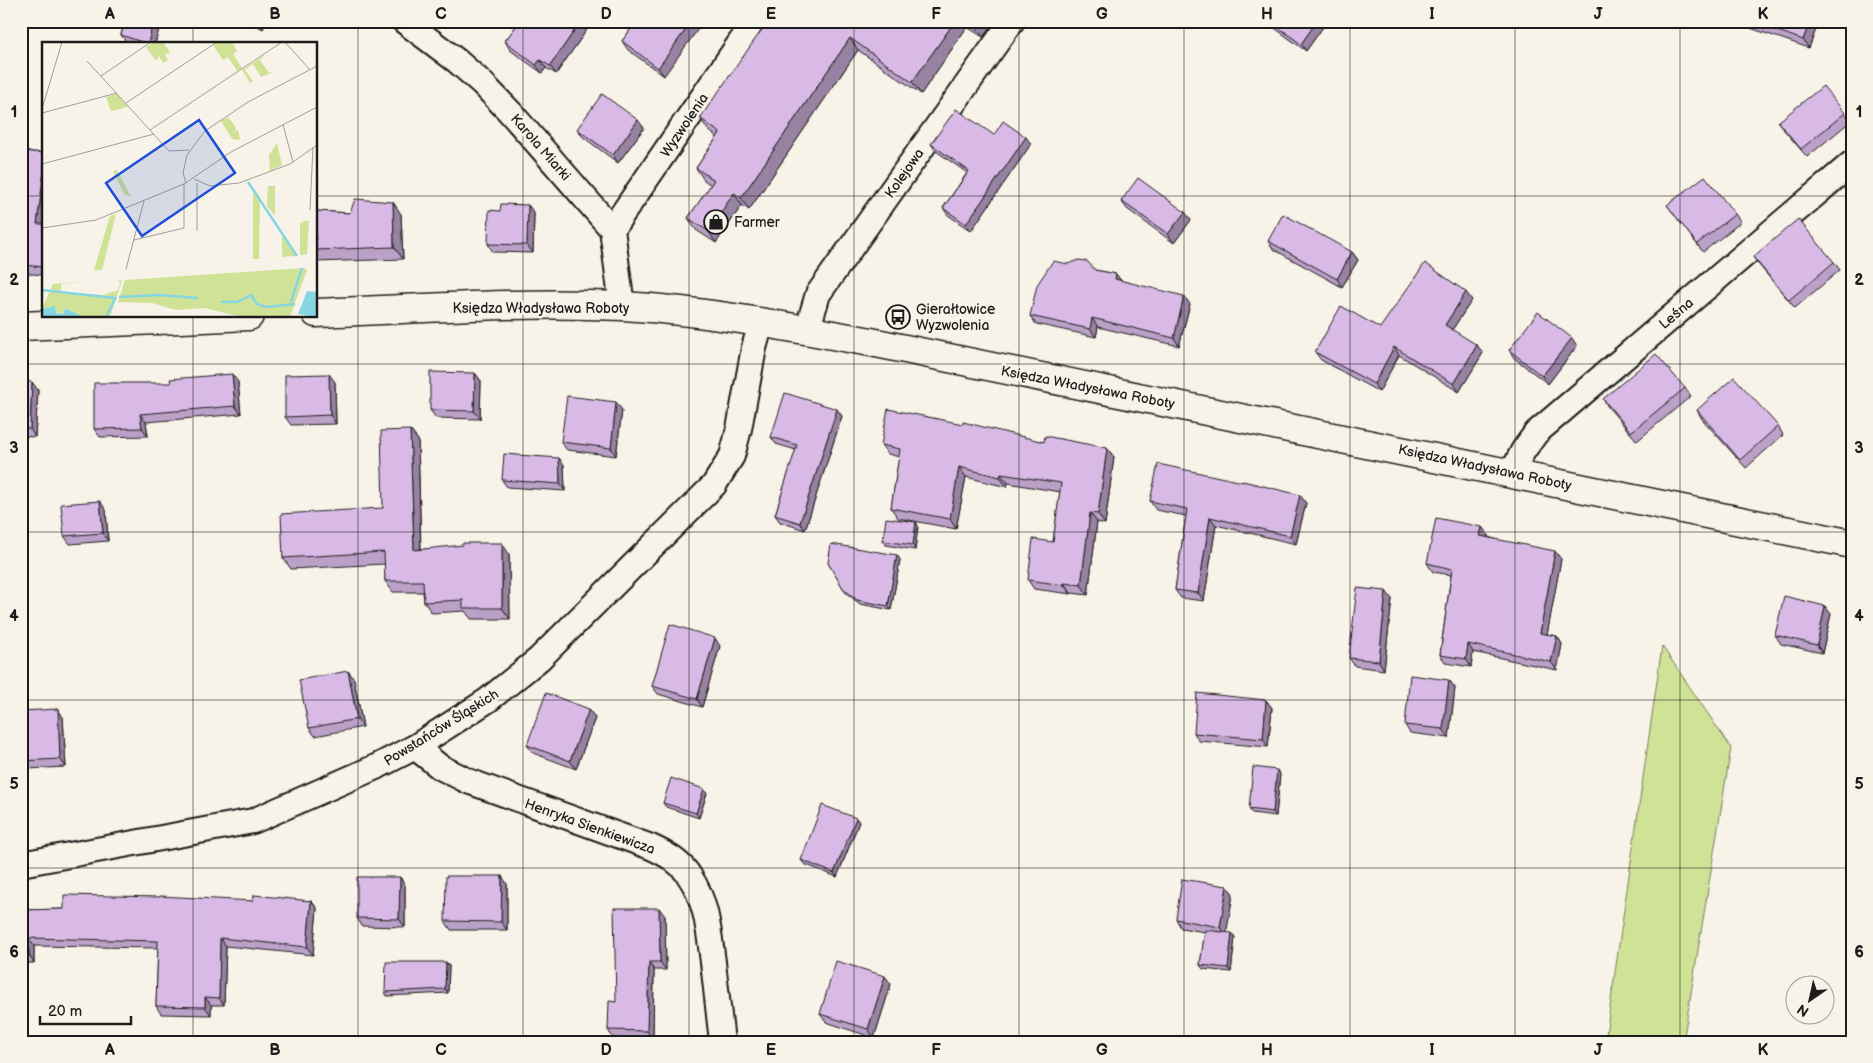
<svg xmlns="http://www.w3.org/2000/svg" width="1873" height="1063" viewBox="0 0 1873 1063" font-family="'Balsamiq Sans',sans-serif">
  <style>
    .green { fill: #d0e296; stroke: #767f59 }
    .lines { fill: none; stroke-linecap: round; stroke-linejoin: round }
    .street-casing { stroke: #1c1c1c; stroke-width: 28 }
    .secondary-casing { stroke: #1c1c1c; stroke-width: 31 }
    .street { stroke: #f7f3e8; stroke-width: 24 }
    .secondary { stroke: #f7f3e8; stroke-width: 28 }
    .wall { fill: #bba0c7; stroke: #1c1c1c }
    .shaded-wall { fill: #9882a2; stroke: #1c1c1c }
    .building { fill: #d9bae7; stroke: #1c1c1c }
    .grid { fill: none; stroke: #1c1c1c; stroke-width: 1; stroke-opacity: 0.55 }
    .labels { text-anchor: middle; stroke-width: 5; stroke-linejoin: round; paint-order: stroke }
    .street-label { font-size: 14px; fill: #1c1c1c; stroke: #f7f3e8 }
    .poi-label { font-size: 14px; fill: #1c1c1c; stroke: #f7f3e8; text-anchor: start }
    .inset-river { fill: none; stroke: #86d5e2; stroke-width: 2.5 }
    .inset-road { fill: none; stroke: #9f9d96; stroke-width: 1 }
    .view { fill: #1d4ed8; fill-opacity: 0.15; stroke: #1d4ed8; stroke-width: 2.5 }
    .inset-edge { fill: none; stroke: #1c1c1c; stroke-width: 2.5 }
    .neatline { fill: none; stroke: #1c1c1c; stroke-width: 2 }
    .grid-label { font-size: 16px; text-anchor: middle; font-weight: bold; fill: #1c1c1c }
  </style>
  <rect width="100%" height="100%" fill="#f7f3e8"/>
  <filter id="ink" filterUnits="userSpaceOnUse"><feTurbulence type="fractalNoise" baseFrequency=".02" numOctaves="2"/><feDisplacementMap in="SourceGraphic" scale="10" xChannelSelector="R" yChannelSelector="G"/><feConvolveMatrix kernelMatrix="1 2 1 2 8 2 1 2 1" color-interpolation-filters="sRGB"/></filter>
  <g filter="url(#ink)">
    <path class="green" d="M1662,646L1731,748L1683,1042H1605Z"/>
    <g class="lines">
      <g class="street-casing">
        <path id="street" d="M404,21L457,61L482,83L510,112L612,229L622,306
          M612,229L755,21
          M807,331L818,294L1012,21
          M1512,473L1523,451L1536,433L1852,163
          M415,747L440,767L468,781L651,847C666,854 681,862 690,877C707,902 709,933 713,962C716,988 719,1015 722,1042
          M21,864L253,821L378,766L415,747L488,700L539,659L714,485L732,456L739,429L754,348L761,323"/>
      </g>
      <g class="secondary-casing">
        <path id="secondary" d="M316,313C418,309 521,301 623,306C709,311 796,328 881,344L1852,544
          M21,326L249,316"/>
      </g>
      <use href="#street" class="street"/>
      <use href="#secondary" class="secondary"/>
    </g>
    <path class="wall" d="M125,21H161L155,44H129L127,43L121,35Z
      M249,21H267L263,29Z
      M520,21H593L556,74L546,68L542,73L510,50L505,41Z
      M637,21L664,76L628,50L622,41Z
      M807,21H995L983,37L967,27L921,94L858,50L749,210L742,205L716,243L696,230L688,218L711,185L704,180L696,168L717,137L708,130L700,118L804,26Z
      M1265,21H1319L1323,27L1306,51Z
      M1545,21H1559L1558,26Z
      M1746,21H1819L1809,48L1750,28Z
      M1845,113L1851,121L1807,157L1784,130L1778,122Z
      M644,128L618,163L583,137L577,129Z
      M994,135L1031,144L971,231L948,215L943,208L967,173L936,151L931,144Z
      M21,151L44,153V275L21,273Z
      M1121,201L1191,220L1174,243L1127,209Z
      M528,205L534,213L533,253L493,252L488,244L500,211Z
      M1667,205L1735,214L1741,222L1703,252Z
      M316,211L350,213L401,214L403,259L316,262Z
      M1268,241L1352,252L1358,260L1342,287L1273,249Z
      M1753,257L1834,262L1840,270L1795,308L1759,265Z
      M1095,270L1116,274L1121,281L1190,304L1179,346L1098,327L1096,337L1036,324L1030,316Z
      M1472,300L1452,330L1483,353L1459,392L1399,355L1379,392L1321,360L1315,352L1380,328Z
      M1577,346L1548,384L1514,358L1509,350Z
      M475,373L481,381L480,419L436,418L430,410Z
      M21,381L38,390L35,437L21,436Z
      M238,382L241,414L146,422L148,436L100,437L94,429L171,383Z
      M335,382L336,424L291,425L285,417Z
      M1685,388L1691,396L1637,441L1608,407L1603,399Z
      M622,410L616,456L567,450L561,442Z
      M1697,410L1778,426L1783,435L1746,468L1702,419Z
      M842,416L805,530L780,522L775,515L796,450L776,444L771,437Z
      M410,430L418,440L421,549L509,554L510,619H471L465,611L432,613L424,602L423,592H393L385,581V564L291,569L283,558L383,508Z
      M1044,442L1107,448L1114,457L1105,524L1097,522L1088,595L1071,593V594L1034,589L1028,580L1053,542L1060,492L1008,483L1007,487L966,477L956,529L898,518L891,508L899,457L888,454L881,445Z
      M559,458L564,465L565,491L507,487L502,480Z
      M1150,501L1306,503L1296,544L1216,525L1204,601L1181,598L1175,590L1186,516L1156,510Z
      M106,510L108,541L70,544L64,536Z
      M916,522L918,526L915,550L886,545L883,541Z
      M1482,527L1488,535V537L1561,559L1547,634L1557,636L1562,644L1557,670L1473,652L1471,667L1446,663L1440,655L1451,575L1433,572L1427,563Z
      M897,555L900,560L891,610L860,604L846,593L828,563Z
      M1392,599L1384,670L1355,666L1349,658Z
      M1831,614L1822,653L1781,644L1775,635Z
      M720,646L702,707L658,694L652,686Z
      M348,671L354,679L363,727L315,736L309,728Z
      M1449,680L1455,688L1449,738L1410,733L1405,725Z
      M1266,700L1272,708L1268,747L1199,741L1194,733Z
      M63,717L66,767L27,769L21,761Z
      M595,718L576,769L533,753L527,745Z
      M1280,774L1276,816L1252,813L1249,809Z
      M704,789L707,793L699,818L666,807L663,803Z
      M856,818L859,822L837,877L804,864L801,860Z
      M400,877L405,885V927L362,926L357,918Z
      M507,884V930H451L445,921Z
      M1227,886L1233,894L1226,933L1235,937L1231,972L1203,969L1200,965L1205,932L1181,928L1176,919Z
      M253,901H311L317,908L313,955L226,946L224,1005H211V1015L161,1014L156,1006L158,948L34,946V963H21V910L64,909Z
      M665,916L666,970H654L653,1039L613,1038L608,1030L616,1002Z
      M446,962L449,966L448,993L387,996L385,992Z
      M891,984L874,1038L826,1022L820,1014Z"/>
    <path class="shaded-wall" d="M153,21H161L155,44H148Z
      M258,21H267L263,29Z
      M581,21H593L556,74L550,66Z
      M692,21H704L664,76L658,68Z
      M955,21H963L967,27L921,94L912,82Z
      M978,21H995L983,37L975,26Z
      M1317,21H1319L1323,27L1306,51L1301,44Z
      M1555,21H1559L1558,26L1555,22Z
      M1810,21H1819L1809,48L1803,40Z
      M850,38L858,50L749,210L741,198Z
      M540,60L546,68L542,73L536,65Z
      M638,120L644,128L618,163L613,155Z
      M1026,137L1031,144L971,231L966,224Z
      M44,171V226L37,224Z
      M734,193L742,205L716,243L708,231Z
      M393,202L401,214L403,259L394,247Z
      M528,205L534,213L533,253L527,245Z
      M1185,212L1191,220L1174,243L1168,234Z
      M1352,252L1358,260L1342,287L1337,279Z
      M1116,274L1122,282L1115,279Z
      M1466,292L1472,300L1450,333L1445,325Z
      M1184,296L1190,304L1179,346L1174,338Z
      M1092,318L1098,327L1096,337L1090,329Z
      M1572,338L1577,346L1548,384L1542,376Z
      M1477,345L1483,353L1459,392L1454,384Z
      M1394,347L1399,355L1379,392L1374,384Z
      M475,373L481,381L480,419L474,411Z
      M232,374L238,382L241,414L235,406Z
      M329,374L335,382L336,424L330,415Z
      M32,382L38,390L35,437L30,429Z
      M616,402L622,410L616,456L611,448Z
      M837,409L842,416L805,530L800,523Z
      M140,414L146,422L148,436L142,428Z
      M410,430L418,440L421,560L414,550Z
      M1107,448L1114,457L1105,524L1098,514Z
      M559,458L564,465L565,491L560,484Z
      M959,467L966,477L956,529L950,519Z
      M1001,474L1008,483L1007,487L1000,477Z
      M1300,495L1306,503L1296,544L1290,536Z
      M100,501L106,510L108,541L103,533Z
      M1090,513L1097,522L1088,595L1081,585Z
      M1210,517L1216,525L1204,601L1198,593Z
      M916,522L918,526L915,550L913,545Z
      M1482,527L1488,535L1486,544L1480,536Z
      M502,543L509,554L510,619L502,608Z
      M1555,551L1561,559L1546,641L1540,633Z
      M897,555L900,560L891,610L888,606Z
      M1064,583L1071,593V594L1064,585Z
      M1386,591L1392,599L1384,670L1379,661Z
      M1825,606L1831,614L1822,653L1817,645Z
      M1557,636L1562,644L1557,670L1551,662Z
      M715,638L720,646L702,707L697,699Z
      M1468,644L1473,652L1471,667L1466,659Z
      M348,671L354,679L363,727L357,719Z
      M1449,680L1455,688L1449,738L1443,729Z
      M1266,700L1272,708L1268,747L1263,739Z
      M58,709L63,717L66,767L60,759Z
      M589,709L595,718L576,769L570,761Z
      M1277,770L1280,774L1276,816L1273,812Z
      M704,789L707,793L699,818L696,813Z
      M856,818L859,822L837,877L834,873Z
      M502,876L507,884V930L501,922Z
      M400,877L405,885V927L399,919Z
      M1227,886L1233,894L1226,935L1220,927Z
      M311,901L317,908L313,955L307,947Z
      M659,908L665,916L666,970L660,962Z
      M1232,933L1235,937L1231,972L1228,968Z
      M28,938L34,946V963L29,955Z
      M220,938L226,946L224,1005L219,998Z
      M446,962L449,966L448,993L445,989Z
      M649,962L654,970L653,1039L647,1031Z
      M885,976L891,984L874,1038L868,1029Z
      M205,997L211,1005V1015L205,1007Z"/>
    <path class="building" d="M125,21H153L148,44L121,35Z
      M520,21H581L550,66L540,60L536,65L505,41Z
      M637,21H692L658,68L622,41Z
      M768,21H798L804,26L807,21H955L912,82L850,38L741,198L734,193L708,231L688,218L714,180L696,168L720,133L700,118Z
      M969,21H978L975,26Z
      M1270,21H1317L1301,44Z
      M1750,21H1810L1803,40Z
      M1823,86L1845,113L1801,149L1778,122Z
      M602,94L638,120L613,155L577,129Z
      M956,109L994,135L1003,121L1026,137L966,224L943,208L969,171L931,144Z
      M21,151L44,153V171L37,224H44V267L21,265Z
      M1705,176L1735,214L1697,244L1667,205Z
      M1138,178L1185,212L1168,234L1121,201Z
      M355,199L393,202L394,247L316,250V211L350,213Z
      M501,204L528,205L527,245L488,244L489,210L500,211Z
      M1283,214L1352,252L1337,279L1268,241Z
      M1798,219L1834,262L1789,300L1753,257Z
      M1078,260L1087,261L1095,270L1116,274L1115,279L1184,296L1174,338L1092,318L1090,329L1030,316L1037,285L1053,261L1068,264Z
      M1425,263L1466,292L1445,325L1477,345L1454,384L1394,347L1374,384L1315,352L1341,306L1380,328Z
      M1538,312L1572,338L1542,376L1509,350Z
      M1656,354L1685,388L1631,432L1603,399Z
      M430,372L475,373L474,411L430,410Z
      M232,374L235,406L140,414L142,428L94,429V383H171L170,379Z
      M329,374L330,415L285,417V375Z
      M1734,377L1778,426L1740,460L1697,410Z
      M21,381L32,382L30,429L21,428Z
      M785,393L837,409L800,523L775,515L797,445L771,437Z
      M567,396L616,402L611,448L561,442Z
      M888,409L963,424V422L1044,442L1045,436L1107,448L1098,514L1090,513L1081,585L1064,583V585L1028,580L1033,539L1053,542L1061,483L1001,474L1000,477L959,467L950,519L891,508L900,449L881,445Z
      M410,430L414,550L463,545V543H502V608H463V600L424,602L423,581H385L384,552L283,558L281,514L383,508L381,431Z
      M504,454L559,458L560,484L502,480Z
      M1158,464L1243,482V481L1300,495L1290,536L1210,517L1198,593L1175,590L1187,509L1150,501Z
      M100,501L103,533L64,536L61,504Z
      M886,518L916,522L913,545L883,541Z
      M1436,518L1482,527L1480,536L1555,551L1540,633L1557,636L1551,662L1468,644L1466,659L1440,655L1452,569L1427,563Z
      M831,544L897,555L888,606L857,600L843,588L828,563Z
      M1357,588L1386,591L1379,661L1349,658Z
      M1784,596L1825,606L1817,645L1775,635Z
      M670,624L715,638L697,699L652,686Z
      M348,671L357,719L309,728L299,680Z
      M1410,675L1449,680L1443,729L1405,725Z
      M546,693L589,709L570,761L527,745Z
      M1197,693L1266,700L1263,739L1194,733Z
      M58,709L60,759L21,761V711Z
      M1253,767L1277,770L1273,812L1249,809Z
      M671,778L704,789L696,813L663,803Z
      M822,805L856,818L834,873L801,860Z
      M446,876H502L501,922L445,921Z
      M357,877H400L399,919L357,918Z
      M1182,879L1227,886L1220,927L1176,919Z
      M64,895L160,897V896L253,901L254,895L311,901L307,947L220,938L219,998L205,997V1007L156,1006L158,941L28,938L29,955H21V910L64,909Z
      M614,908H659L660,962H649L647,1031L608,1030L609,1001L616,1002Z
      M1205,930L1232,933L1228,968L1200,965Z
      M836,961L885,976L868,1029L820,1014Z
      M386,962H446L445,989L385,992Z"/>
  </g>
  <path class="grid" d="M193,21V44M358,21V1042M523,21V1042M689,21V1042M854,21V1042M1019,21V1042M1184,21V1042M1350,21V1042M1515,21V1042M1680,21V1042M21,196H44M316,196H1852M193,316V1042M21,364H1852M21,532H1852M21,700H1852M21,868H1852"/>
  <defs>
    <g id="shop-ring" transform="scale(1.25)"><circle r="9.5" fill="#f7f3e8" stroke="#1c1c1c" stroke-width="1.5"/><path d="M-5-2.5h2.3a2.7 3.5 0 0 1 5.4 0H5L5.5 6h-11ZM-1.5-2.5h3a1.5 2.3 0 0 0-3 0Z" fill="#1c1c1c"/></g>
    <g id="bus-ring" transform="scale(1.25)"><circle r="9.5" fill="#f7f3e8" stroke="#1c1c1c" stroke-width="1.5"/><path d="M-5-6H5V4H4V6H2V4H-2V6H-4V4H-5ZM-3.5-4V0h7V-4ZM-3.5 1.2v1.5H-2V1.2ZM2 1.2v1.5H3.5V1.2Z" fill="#1c1c1c"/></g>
  </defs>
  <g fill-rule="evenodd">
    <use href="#shop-ring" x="716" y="222"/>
    <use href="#bus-ring" x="898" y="317"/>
  </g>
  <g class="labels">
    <g class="street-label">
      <text transform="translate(684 125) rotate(-56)" y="5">Wyzwolenia</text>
      <text transform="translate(541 147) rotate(49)" y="5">Karola Miarki</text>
      <text transform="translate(904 173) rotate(-55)" y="5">Kolejowa</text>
      <text x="541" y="313">Księdza Władysława Roboty</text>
      <text transform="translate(1676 313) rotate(-40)" y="5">Leśna</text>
      <text transform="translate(1088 387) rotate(11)" y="5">Księdza Władysława Roboty</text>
      <text transform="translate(1485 467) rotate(12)" y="5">Księdza Władysława Roboty</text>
      <text transform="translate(441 727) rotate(-32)" y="5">Powstańców Śląskich</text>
      <text transform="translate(590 826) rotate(20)" y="5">Henryka Sienkiewicza</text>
    </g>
    <g class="poi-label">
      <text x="734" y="227">Farmer</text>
      <text x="916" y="314">Gierałtowice<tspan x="916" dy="16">Wyzwolenia</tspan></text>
    </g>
  </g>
  <g transform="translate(42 42)">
    <rect width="275" height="275" fill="#f7f3e8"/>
    <path d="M112,0H121L128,10L123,13L126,18L121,21L117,14L114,19L104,5ZM176,0H190L195,9L191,12L200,26L195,29L186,15L181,18L171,3ZM224,12L218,18L227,31L234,29L219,35L211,22L203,28L211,39L208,41L200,28ZM75,52L86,65L69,69L64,55ZM186,75L193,84L194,88L190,91L196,88L198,98L190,97L179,79ZM235,101L240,123L228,129L227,113ZM75,128L89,155L82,152L71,129ZM226,144H233V174L225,164ZM211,146L218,155L217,217H211ZM74,172L60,228H52L68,174ZM263,179H267L265,212L258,213V181ZM240,191L254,214L240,215ZM262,226L265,228L248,275H199L163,266L134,268L110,261L76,260L83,238ZM75,238L80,239L68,275H42L23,266L20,272L13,270L14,266L11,265L0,267L11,242L51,239L19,242V250L61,253L76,248L78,240Z" fill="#d0e296"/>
    <path d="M265,249L275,250V275L256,272ZM13,264L14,271L21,272L23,266L42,275H0V267Z" fill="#86d5e2"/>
    <path class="inset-river" d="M206,140L255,214M0,248L72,256M77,255L117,253L156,256M179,260H195L209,253L215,262L224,265L253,262M249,260L260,226M64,275L74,255"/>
    <path class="inset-road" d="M243,0L268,28M45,19L127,109L147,108M59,34L109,0M84,61L175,0M0,67L20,0M0,71L75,51M241,83L251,120M108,88L240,0M0,122L112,92M152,137L168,144L197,141L248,122L275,103M144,141L141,131L145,113L163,89L206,60L275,24M268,168L271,105M0,186L54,178L142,142L189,110L275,65M155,189V141M92,198L142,186V142M84,227L102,159"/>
    <path class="view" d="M157,78L193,131L100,194L64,141Z"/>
    <rect width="275" height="275" class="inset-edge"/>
  </g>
  <rect width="1873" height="1063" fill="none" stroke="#f7f3e8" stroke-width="55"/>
  <g transform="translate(1810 1000) rotate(214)"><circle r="24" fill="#f7f3e8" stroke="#9f9d96"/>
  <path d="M0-4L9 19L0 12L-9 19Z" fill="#1c1c1c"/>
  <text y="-8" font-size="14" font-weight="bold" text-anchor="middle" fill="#1c1c1c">N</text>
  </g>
  <path d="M40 1016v8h91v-8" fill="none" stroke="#1c1c1c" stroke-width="2.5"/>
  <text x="48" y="1016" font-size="15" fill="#1c1c1c" stroke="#f7f3e8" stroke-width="4" paint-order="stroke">20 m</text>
  <rect x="28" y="28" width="1818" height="1008" class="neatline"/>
  <g class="grid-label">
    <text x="110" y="19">A</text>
    <text x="275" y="19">B</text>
    <text x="441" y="19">C</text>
    <text x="606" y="19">D</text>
    <text x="771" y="19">E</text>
    <text x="936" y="19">F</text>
    <text x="1102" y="19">G</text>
    <text x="1267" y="19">H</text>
    <text x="1432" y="19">I</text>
    <text x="1598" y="19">J</text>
    <text x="1763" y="19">K</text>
    <text x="14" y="117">1</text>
    <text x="1859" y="117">1</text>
    <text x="14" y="285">2</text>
    <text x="1859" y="285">2</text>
    <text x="14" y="453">3</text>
    <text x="1859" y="453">3</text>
    <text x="14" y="621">4</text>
    <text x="1859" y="621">4</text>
    <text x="14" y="789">5</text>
    <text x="1859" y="789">5</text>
    <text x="14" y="957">6</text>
    <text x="1859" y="957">6</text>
    <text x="110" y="1055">A</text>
    <text x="275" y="1055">B</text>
    <text x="441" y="1055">C</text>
    <text x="606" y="1055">D</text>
    <text x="771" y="1055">E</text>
    <text x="936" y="1055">F</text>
    <text x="1102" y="1055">G</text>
    <text x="1267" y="1055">H</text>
    <text x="1432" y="1055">I</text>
    <text x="1598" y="1055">J</text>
    <text x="1763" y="1055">K</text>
  </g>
</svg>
